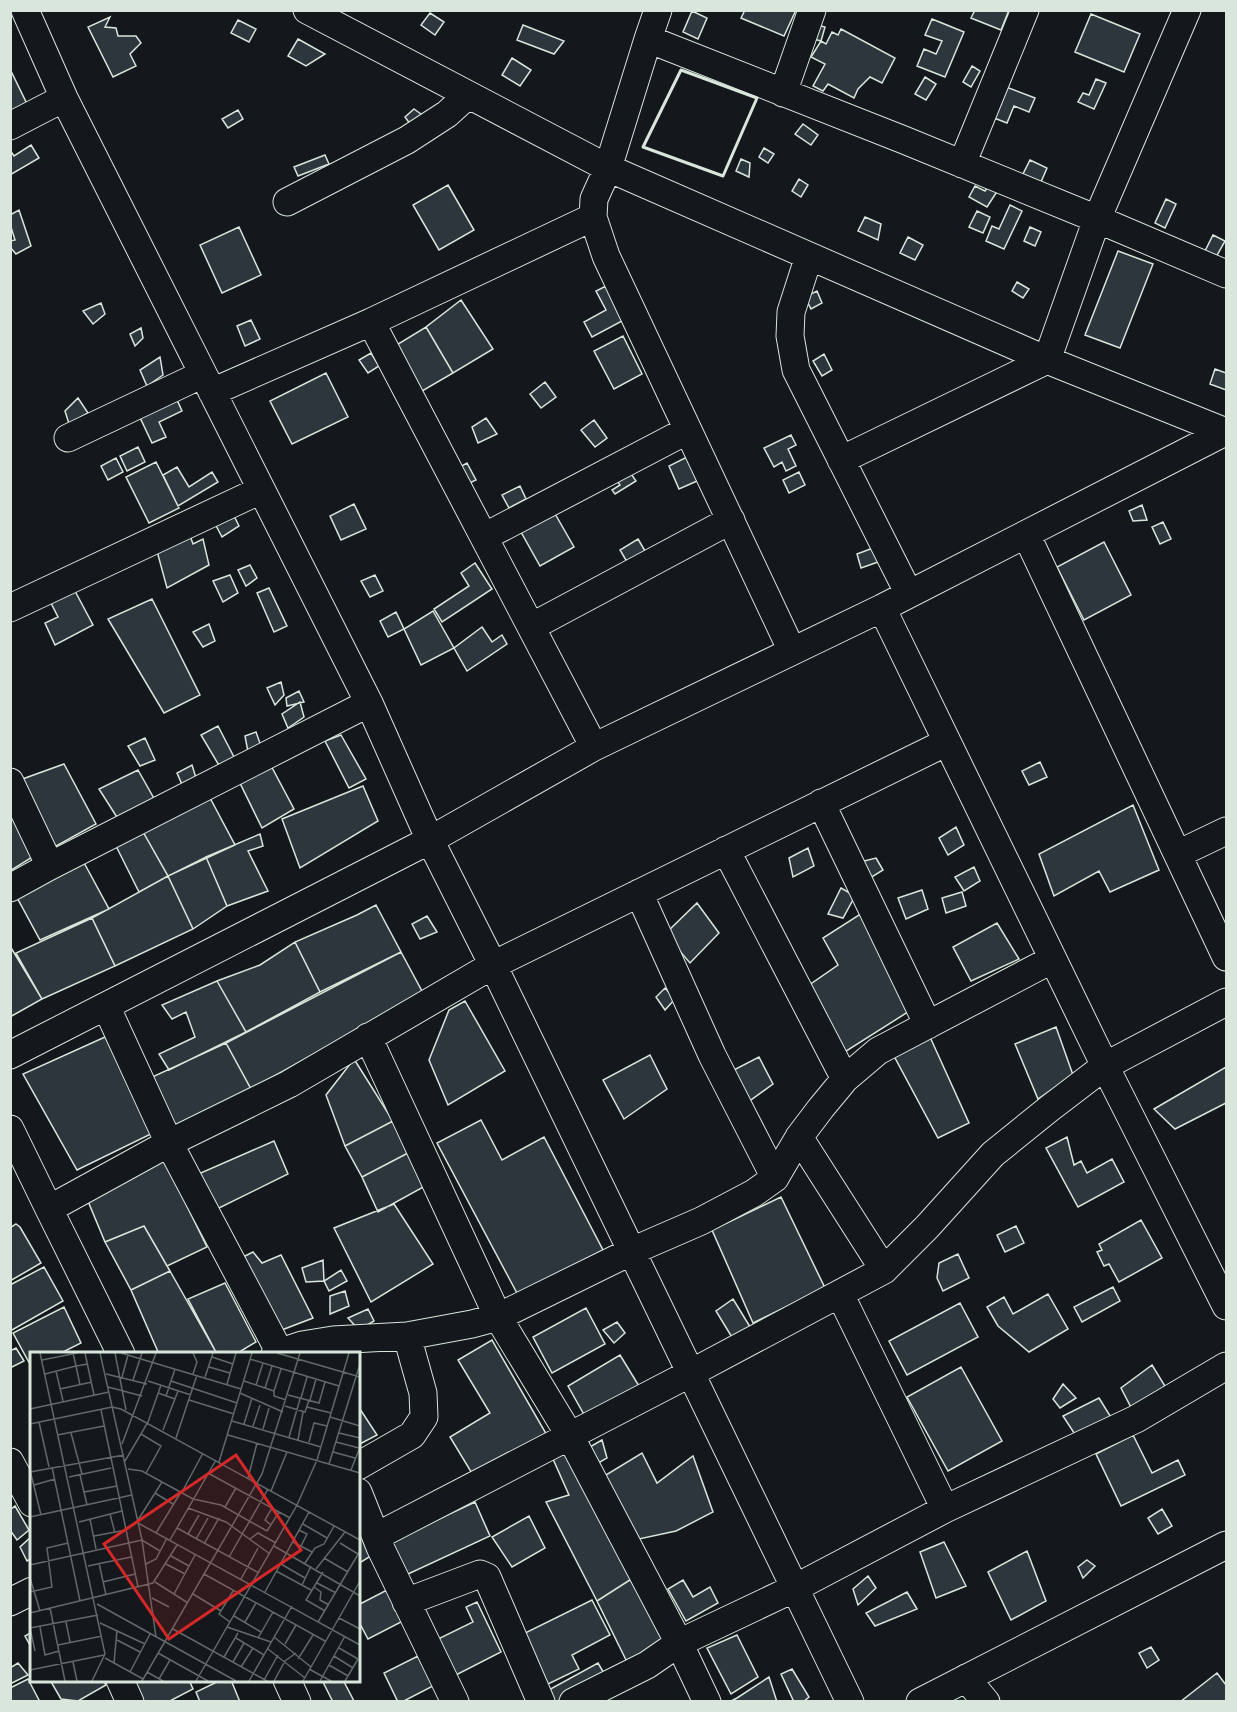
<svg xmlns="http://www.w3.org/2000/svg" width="1237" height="1712" viewBox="0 0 1237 1712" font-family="'DejaVu Sans',sans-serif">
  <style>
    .building { fill: #2c363c; stroke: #d8e6dc; stroke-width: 1.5 }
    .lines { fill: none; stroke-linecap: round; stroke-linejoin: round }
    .minor-casing { stroke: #d8e6dc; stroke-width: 29 }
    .minor { stroke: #14181c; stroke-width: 27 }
    .wall { stroke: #d8e6dc; stroke-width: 3 }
    .inset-road { fill: none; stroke: #626a69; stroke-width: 1.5 }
    .view { fill: #d62828; fill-opacity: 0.15; stroke: #d62828; stroke-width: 3 }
    .inset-edge { fill: none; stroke: #d8e6dc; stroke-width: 3 }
  </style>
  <rect width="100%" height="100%" fill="#14181c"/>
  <path class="building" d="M745,10H796L784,36L741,18Z
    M975,10H1009L1001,30L971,18Z
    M692,11L707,18L698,39L683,32Z
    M430,13L444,22L435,35L421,25Z
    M1091,14L1140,34L1124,72L1075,52Z
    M110,17L105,27L116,28L118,36H136L141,43L130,54L136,66L113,77L88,27Z
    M932,19L964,32L945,77L917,66L924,49L936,54L942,41L925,35Z
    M238,20L256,29L249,42L231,33Z
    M813,24L825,27L821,41L810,38Z
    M523,25L564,41L554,54L517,40Z
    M841,29L895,58L882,83L870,77L858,89L854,98L828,84L823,91L813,86L825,64L811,57L821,41L826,44L832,32L838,35Z
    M298,39L325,54L306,66L288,56Z
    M512,58L531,70L520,86L502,75Z
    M972,66L980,71L971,87L963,82Z
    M10,69L28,106L10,114Z
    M925,77L936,84L926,100L915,94Z
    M1096,79L1106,83L1094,109L1078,102L1083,93L1089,95Z
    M1001,85L1035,98L1029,112L1014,106L1007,123L989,116Z
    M414,109L428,119L414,129L405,117Z
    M238,110L243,119L228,128L222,119Z
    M803,124L818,135L811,145L795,134Z
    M31,145L39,158L10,175V150L14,156Z
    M764,148L774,154L768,163L759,157Z
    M325,155L329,164L298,176L294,167Z
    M741,159L750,163L749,177L736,171Z
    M1030,160L1047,168L1041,182L1023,174Z
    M799,179L808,185L801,197L792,191Z
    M448,185L474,230L439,250L413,205Z
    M989,185L998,190L987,207L969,197L975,186L985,191Z
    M1166,199L1176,204L1165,228L1155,223Z
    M1010,205L1022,211L1004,249L986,241L992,226L999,229Z
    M19,210L31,246L16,254L10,247V241L15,240L10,224V215Z
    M977,211L990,217L983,233L969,227Z
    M865,217L881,224L878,240L858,231Z
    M239,227L261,275L222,293L200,245Z
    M1030,227L1041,232L1035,246L1024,241Z
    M1213,235L1225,241L1216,257L1205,251Z
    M908,237L923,245L915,260L900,253Z
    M1118,251L1153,264L1120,348L1085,335Z
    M1017,282L1029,289L1023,298L1012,291Z
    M606,286L624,320L592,337L584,322L606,310L596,291Z
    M817,291L822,303L811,309L805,297Z
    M461,300L493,349L453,373L426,327Z
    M101,303L105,314L93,324L83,311Z
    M251,320L260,339L245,346L237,326Z
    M426,327L453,373L417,394L390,349Z
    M141,328L143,338L135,346L130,334Z
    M623,336L642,374L614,389L594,351Z
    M371,353L379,366L368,373L359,360Z
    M824,354L832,370L822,376L813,361Z
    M160,357L163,375L147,386L140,370Z
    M1215,369L1226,373V390L1210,384Z
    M326,373L348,417L292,444L270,401Z
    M545,382L556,397L541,408L530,394Z
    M173,391L182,411L159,422L166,437L152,443L136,409Z
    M78,398L88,413L69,424L65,411Z
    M486,418L497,434L478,443L472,427Z
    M594,420L607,438L595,447L581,430Z
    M791,435L796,445L788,449L796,466L786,471L782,462L774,467L764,448Z
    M138,447L145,462L127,471L120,456Z
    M687,457L697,481L679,489L669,466Z
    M116,458L123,472L108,480L101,466Z
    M156,462L179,508L149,523L126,477Z
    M467,463L476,480L459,488L451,472Z
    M625,465L636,481L615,494L612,490L620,485L612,473Z
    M177,467L189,487L212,472L218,482L178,506L163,475Z
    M799,472L805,485L789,493L783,480Z
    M520,486L526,499L509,508L502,495Z
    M354,504L366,529L341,540L330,516Z
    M1142,505L1147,520L1133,521L1129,511Z
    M554,512L574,547L540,566L521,532Z
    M233,514L239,526L222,537L213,520Z
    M1163,522L1171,539L1160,544L1152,527Z
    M188,530L193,544L203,539L209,565L167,588L154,540Z
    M638,539L648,556L630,567L620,550Z
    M1104,542L1131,595L1084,620L1057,567Z
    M873,548L878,562L861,568L857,554Z
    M475,563L492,589L442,622L434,609L469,586L461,573Z
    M250,565L257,578L246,586L238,570Z
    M230,575L238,593L223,602L213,581Z
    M375,575L383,591L370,597L361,581Z
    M269,588L287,626L274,632L257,593Z
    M75,591L93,625L55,645L45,623L58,617L51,603Z
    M152,599L200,695L164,713L108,619Z
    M433,611L454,648L421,665L404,629Z
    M396,612L404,629L388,637L380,621Z
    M209,624L215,641L203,647L193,632Z
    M482,627L492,642L502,635L507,644L467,671L454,648Z
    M281,682L284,695L275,705L267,688Z
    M299,691L304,702L287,706L286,698Z
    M300,702L304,717L288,728L282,714Z
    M218,726L234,757L220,767L201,735Z
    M256,732L261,746L248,752L245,736Z
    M341,735L366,779L349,788L325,741Z
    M145,738L155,760L140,766L128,746Z
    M269,762L294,809L262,828L237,777Z
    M1040,762L1047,777L1029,785L1022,771Z
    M64,764L96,824L49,850L17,781Z
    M192,765L196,778L184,789L177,773Z
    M138,770L156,802L120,822L99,789Z
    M363,786L378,821L300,868L282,819Z
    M209,796L235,845L168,876L142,830Z
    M1133,805L1159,870L1110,892L1099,871L1054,896L1039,854Z
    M10,811L34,856L10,871Z
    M956,827L964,845L948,855L939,838Z
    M142,830L168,876L139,892L114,842Z
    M260,834L263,846L248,851L268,891L227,906L206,857Z
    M808,848L814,866L793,877L789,858Z
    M206,857L227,906L193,929L168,876Z
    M876,858L883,870L867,880L860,862Z
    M82,859L109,909L40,940L14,892Z
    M974,867L980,881L964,891L955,877Z
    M168,876L193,929L115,966L92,918Z
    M841,888L855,896L843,918L828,914Z
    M922,890L928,909L906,919L898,898Z
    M962,892L966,906L946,913L942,898Z
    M697,903L719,933L690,963L665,934Z
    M376,905L401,952L320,992L295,942L357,915Z
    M862,913L911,1010L840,1055L802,990L838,965L823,938Z
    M427,916L437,932L420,939L412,924Z
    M92,918L115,966L42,999L16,953Z
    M997,923L1019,959L971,981L953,947Z
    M295,942L320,992L246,1032L217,981L260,965Z
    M10,946L42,999L10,1017Z
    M401,952L423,993L251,1089L226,1043Z
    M217,981L246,1032L169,1070L159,1054L195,1037L186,1012L172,1019L162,1005Z
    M665,988L675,999L665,1010L656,997Z
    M465,1001L505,1071L448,1105L429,1060L449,1010Z
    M1056,1027L1073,1075L1038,1099L1015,1044Z
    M105,1037L157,1131L77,1170L23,1074Z
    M930,1037L969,1123L938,1138L894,1056Z
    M226,1043L251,1089L175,1131L150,1078Z
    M650,1055L667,1089L624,1119L603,1080Z
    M759,1057L773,1084L744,1105L726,1074Z
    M354,1059L393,1121L345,1146L326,1095Z
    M1226,1067V1103L1175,1129L1154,1109Z
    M481,1120L502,1160L544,1137L603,1250L518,1295L437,1143Z
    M393,1121L408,1153L362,1177L345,1146Z
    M1067,1137L1074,1165L1081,1161L1087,1173L1112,1159L1124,1182L1078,1207L1046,1148Z
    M274,1141L288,1174L215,1210L196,1175Z
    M161,1153L207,1247L167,1266L144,1226L105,1242L85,1194Z
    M408,1153L427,1185L378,1212L362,1177Z
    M781,1197L825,1288L753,1323L712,1230Z
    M394,1204L433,1264L371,1302L334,1228Z
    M1141,1220L1162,1258L1119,1282L1109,1264L1104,1266L1097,1252L1102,1250L1099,1244Z
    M16,1224L20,1227L41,1263L10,1281V1228Z
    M144,1226L170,1271L131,1290L105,1242Z
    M1016,1226L1024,1243L1005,1252L997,1235Z
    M253,1252L262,1263L281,1255L313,1318L274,1333L237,1260Z
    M958,1254L969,1278L943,1291L937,1278L939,1263Z
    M323,1260L324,1281L306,1282L302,1268Z
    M44,1267L63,1301L12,1330L10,1327V1285Z
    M341,1270L347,1281L329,1291L324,1281Z
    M170,1271L217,1354H159L131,1290Z
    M225,1283L256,1342L236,1354H217L188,1299Z
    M1113,1287L1120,1301L1082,1322L1074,1307Z
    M345,1291L349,1306L330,1314V1296Z
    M1048,1294L1068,1329L1029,1352L998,1326L987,1307L1004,1297L1013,1314Z
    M733,1299L752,1330L733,1339L716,1311Z
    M960,1303L978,1337L907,1375L889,1341Z
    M64,1307L81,1343L59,1354H32L31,1366L13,1333Z
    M586,1308L605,1344L552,1373L533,1337Z
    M368,1309L374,1321L359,1330L348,1318Z
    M617,1322L625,1333L614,1343L603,1330Z
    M492,1340L548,1437L476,1480L450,1437L490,1413L458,1360Z
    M16,1348L24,1361L10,1368V1351Z
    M620,1355L639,1386L586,1418L568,1386Z
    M1152,1365L1168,1391L1136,1417L1121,1388Z
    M961,1367L1002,1441L948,1471L907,1397Z
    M1063,1384L1076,1398L1060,1408L1053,1399Z
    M1099,1398L1112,1419L1078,1439L1063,1416Z
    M358,1406L377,1435L358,1445Z
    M1133,1435L1152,1473L1178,1460L1185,1475L1121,1506L1096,1454Z
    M602,1440L607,1458L595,1465L588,1448Z
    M567,1450L633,1578L597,1601L546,1502L569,1495L553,1459Z
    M642,1453L657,1483L693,1456L713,1512L676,1531L639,1539L601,1478Z
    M475,1502L490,1536L406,1575L390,1542Z
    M15,1506L29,1530L17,1540L10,1530V1510Z
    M1162,1509L1172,1526L1158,1534L1148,1518Z
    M529,1516L545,1548L512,1567L492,1537Z
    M358,1528L374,1554L358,1564Z
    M32,1536V1558L27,1561L20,1547Z
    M944,1542L966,1586L936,1598L920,1552Z
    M1027,1551L1046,1601L1011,1620L988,1572Z
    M1087,1560L1095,1566L1083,1578L1078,1567Z
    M868,1576L876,1588L858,1605L853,1589Z
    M633,1578L664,1639L628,1664L597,1601Z
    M683,1580L693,1597L710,1587L718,1603L686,1621L668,1589Z
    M387,1590L403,1621L368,1639L358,1620V1605Z
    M907,1592L917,1609L875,1626L866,1613Z
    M592,1600L610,1635L572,1655L579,1669L544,1686L519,1636Z
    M477,1602L501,1652L454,1676L436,1640L473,1622L466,1607Z
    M32,1632V1649L25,1636Z
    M737,1635L758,1677L731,1694L707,1648Z
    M1151,1647L1159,1660L1147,1668L1139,1653Z
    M418,1656L433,1686L402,1702H398L384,1673Z
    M18,1663L28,1675L10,1684V1668Z
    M598,1663L605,1675L556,1702H550L545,1692Z
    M792,1669L809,1697L803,1702H794L781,1674Z
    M1217,1673L1226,1685V1702H1180Z
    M769,1677L777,1702H729L737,1698Z
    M28,1679L40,1702H10V1688Z
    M50,1680H103L106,1685L78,1701L61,1699Z
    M129,1680H189L193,1689L168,1702H139Z
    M221,1680H231L240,1702H200L196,1692Z
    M322,1680H343L354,1701L333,1702Z"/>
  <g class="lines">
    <g class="minor-casing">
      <path id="minor" d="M25,10L64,98L369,703L430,840L493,965L850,1702
        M307,10L608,168L1047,360L1226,432
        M658,10L648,39L608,168L594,199L593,217L606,256L792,651
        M648,39L904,140L1097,219L1226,274
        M783,93L812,10
        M10,126L64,98
        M962,164L1025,10
        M287,202L407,140L447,114L468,95
        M809,256L791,312L790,336L796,370L909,594
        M371,322L594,747
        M212,392L371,322L593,217
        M68,438L203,374
        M841,460L1047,360L1097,219L1187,10
        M1026,534L1226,957
        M484,537L688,430
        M10,608L261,490
        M882,608L1105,1066L1226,1306
        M531,627L731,520
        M10,782L50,866
        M821,803L928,1025
        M726,850L845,1079
        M1178,854L1226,831
        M10,888L50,866L369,703
        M639,893L712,1055L775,1178
        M106,1006L169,1143L279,1351
        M368,1037L498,1317L570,1436L679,1643L707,1702
        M10,1055L430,840L594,747L882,608L1225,432
        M10,1129L49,1209L121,1354
        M799,1137L884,1270
        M49,1209L169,1143L289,1084L493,965L947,742
        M840,1294L945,1509
        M275,1354L302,1345L333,1340L407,1336L472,1324L498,1317L632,1251L701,1221L754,1193L775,1178L799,1137L821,1108L845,1079L878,1051L1053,959
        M10,1462L32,1503
        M358,1466L412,1435L424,1417L423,1393L407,1336
        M358,1492L380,1547L455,1702
        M377,1536L691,1373L884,1270L927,1227L993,1154L1050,1108L1105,1066L1226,1002
        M10,1602L32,1591
        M406,1602L480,1574L487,1577L541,1702
        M966,1678L986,1702
        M120,1680L130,1702
        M287,1680L297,1702
        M573,1702L647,1665L679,1643L795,1588L945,1509L1136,1419L1226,1366
        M920,1702L1226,1545"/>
    </g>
    <use href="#minor" class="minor"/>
    <path class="wall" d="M681,70L757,98L723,176L643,147Z"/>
  </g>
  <g transform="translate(30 1352)">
    <rect width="330" height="330" fill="#14181c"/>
    <path class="inset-road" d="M10,1L75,302L62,329M55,1L64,43M70,1L112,188L126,285M85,1L96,58M91,1L211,37M247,1L330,25M182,5L203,12M220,7L309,34M12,8L47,1M242,14L235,36L244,39V44L256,48M179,15L200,21M26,19L33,49M15,22L46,14L43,1M76,22L117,32M163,22L167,10L163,1M92,25L98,3M175,25L183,1M103,28L112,1M118,29L161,43M141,29L207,51M214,29L235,36M197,32L206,1M50,33L46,14L58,12M226,33L233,11M78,35L112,44M30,37L62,30M244,39L251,17M128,41L145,47M210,41L253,60M258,43L289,51L295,30M136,44L145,17M271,46L277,25M159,48L204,62M280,48L286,27M255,54L275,60L279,48M277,55L301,61M0,57L79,40M71,58L108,235M300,65L330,74M202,69L291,95M9,70L19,115M0,72L82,55L91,57L330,188M214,72L222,46M223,74L230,53M233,77L239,56M133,78L148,39M41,81L52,122M309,81L330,86M111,82L131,94L116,121M27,83L74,74M198,83L330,121M259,85L270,47M146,86L167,23M268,88L273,60M279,90L284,71L297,74M306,90L329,96M92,92L126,1M303,100L325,106M95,109L118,70L131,33M189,110L222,1M299,112L330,12M22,115L50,249M98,117L112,119L163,147L191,153L237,179M0,118L11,163M321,118L330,95M0,120L94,103M178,121L260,166M50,123L57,153M39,125L81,116M218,126L227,91M4,133L25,127M241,139L257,100M54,140L87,134M152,140L173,101M125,141L143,152M195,155L206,136M158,156L196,170L240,202M80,162L85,181M0,165L102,143M60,167L66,197M108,168L132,130M49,170L92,159M108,171L330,293M273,172L297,186M241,173L235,168L242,156M147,176L229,221M269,178L277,182L271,194M237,179L249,160M126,181L151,140M158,182L169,163M64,184L96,178M166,187L178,166M220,187L228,181L246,191M140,188L186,108M263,190L282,200M310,191L328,202M174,192L189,166M244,194L330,244M141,204L159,214M199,205L238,137M294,206L318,220M69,211L76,243M275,211L285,196L294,192L304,174M116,212L126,207L137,186M136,212L155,222M251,212L275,226M0,213L112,188L130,199M58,214L101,205M286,217L315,180M246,219L281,238M293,220L276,248L295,259M174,222L295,289M0,226L10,259M211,227L228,196M73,230L105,222M125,230L158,251M287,231L306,241M272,233L281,214M284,235L291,240L290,248L299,253M0,240L22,235L17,196L38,191M235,240L279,160M144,242L165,203M163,242L191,259M122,246L139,255M67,252L206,329M20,256L35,329M0,261L123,231L147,193M204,264L231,280M309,266L330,277M36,270L40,290M200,270L189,262L203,239M215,270L226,251M288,270L330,199M70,271L115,292M10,275L15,303L29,299M197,275L241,290M0,276L68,263M0,276L5,299M143,277L237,329M244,285L281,315M206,286L234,303M228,286L243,260M87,288L110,300M255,292L266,273M28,293L72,284M309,296L328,307M238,297L275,326M128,301L178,329M304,304L323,316M194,305L208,281M75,306L113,327M268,307L283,283M43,310L47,329M203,310L214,291M84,311L87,278M299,313L318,324M211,315L223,296M279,317L301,329M0,318L74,303M100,320L120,282M117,320L133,329M129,327L140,308M234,328L248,303M112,329L232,122L270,1M166,329L267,153L287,108L319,1M219,329L262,254M244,329L255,309L266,301M273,329L330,229M290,329L315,284M315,329L328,307"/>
    <path class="view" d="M206,103L271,198L139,287L74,192Z"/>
    <rect width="330" height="330" class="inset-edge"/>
  </g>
  <rect width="1237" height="1712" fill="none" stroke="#d8e6dc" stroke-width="24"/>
</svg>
